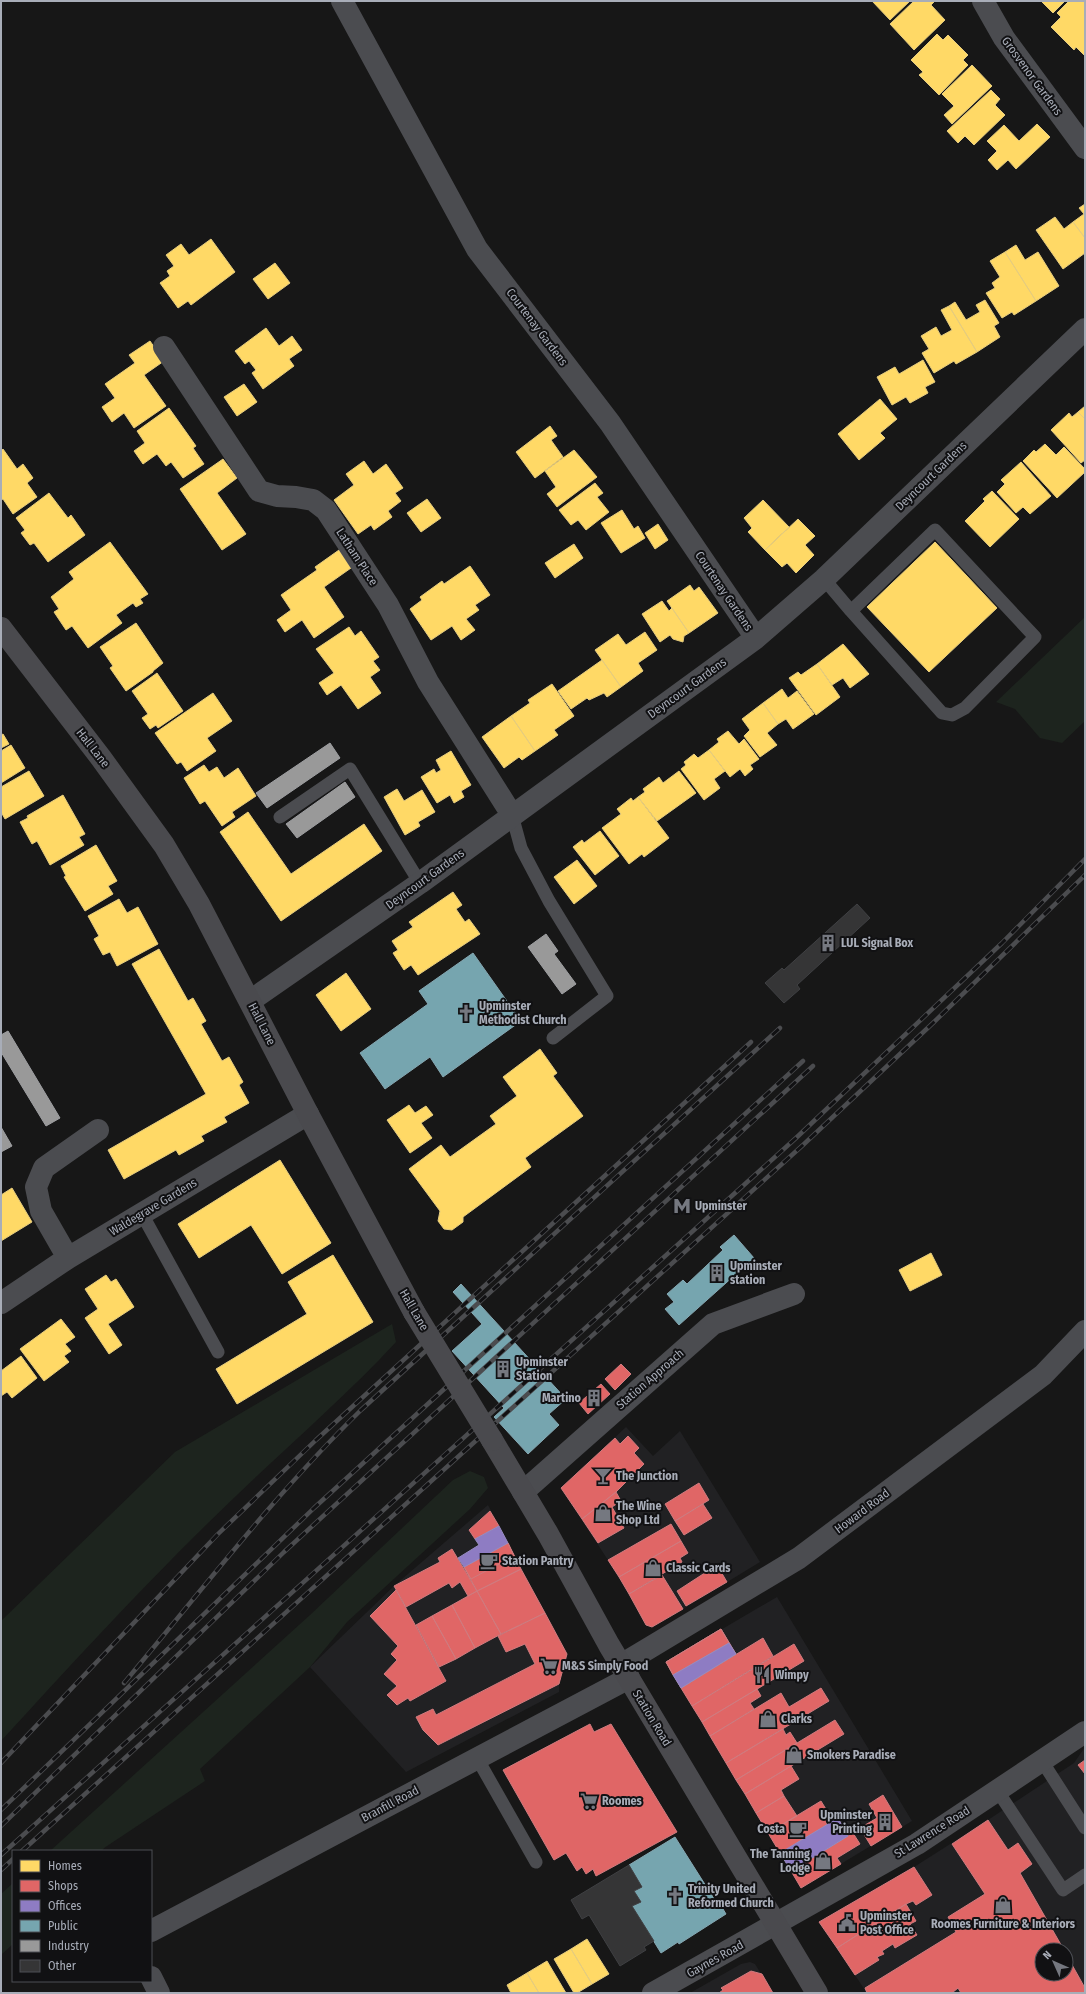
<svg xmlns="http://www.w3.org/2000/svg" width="1086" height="1994" viewBox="0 0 1086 1994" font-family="'Fira Sans Condensed',sans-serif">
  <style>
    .built { fill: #212123; fill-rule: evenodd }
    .green { fill: #1d241e }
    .homes { fill: #ffd966; stroke: #e5cc7f }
    .shops { fill: #e06666; stroke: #cf7b7f }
    .offices { fill: #8e7cc3; stroke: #968bc0 }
    .public { fill: #76a5af; stroke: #85a7b2 }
    .industry { fill: #999; stroke: #9e9fa2 }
    .building { fill: #353536; stroke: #3f4043 }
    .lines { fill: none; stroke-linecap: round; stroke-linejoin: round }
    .lane { stroke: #4b4c50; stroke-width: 13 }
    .street { stroke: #4b4c50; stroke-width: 22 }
    .secondary { stroke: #4a4a4e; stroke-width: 22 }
    .rail-casing { stroke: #4b4c4f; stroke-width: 4.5 }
    .rail { stroke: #111113; stroke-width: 3; stroke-dasharray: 9; stroke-linecap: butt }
    .secondary-bridge { stroke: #4a4a4e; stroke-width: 22 }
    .labels { text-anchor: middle; stroke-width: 4; stroke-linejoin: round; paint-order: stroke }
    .street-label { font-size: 12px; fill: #a8adb8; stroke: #111113 }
    .poi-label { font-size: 12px; font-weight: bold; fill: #a8adb8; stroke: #111113; text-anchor: start }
  </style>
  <rect width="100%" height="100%" fill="#171717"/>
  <path class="built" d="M626,1427L653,1456L680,1431L760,1562L683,1609L646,1625L619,1577L561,1488Z
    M488,1505L567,1654L559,1684V1692L406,1772L310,1667L394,1586Z
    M777,1597L912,1821L801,1888L666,1662Z
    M1085,1747V1993H867L819,1922L914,1867L988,1820L1074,1763ZM1042,1950H1066V1974H1042Z
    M750,1962L755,1964L773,1993H690L741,1964Z"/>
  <path class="green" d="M1085,617V721L1062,743L1040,738L1015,709L996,702Z
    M392,1324L396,1342C346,1396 290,1444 237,1495C155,1573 78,1657 1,1741V1621L175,1452Z
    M470,1471L484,1477L488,1488L470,1509L347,1622L310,1667L200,1769L205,1781L104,1848L102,1851H50L310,1615L453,1480Z
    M13,1883V1944L1,1955V1894Z"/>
  <path class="homes" d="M872,1H910L890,20Z
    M914,1H935L931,5L945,20L914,50L890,24Z
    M1041,1H1065L1053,13Z
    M1069,1H1085V56L1076,47L1074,50L1051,27L1061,17L1057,13Z
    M937,34L943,40L948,35L968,55L963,60L968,65L939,95L919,75L923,72L911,60Z
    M972,65L992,86L952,124L944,115L954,106L942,94Z
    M991,90L1000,99L995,105L1005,115L974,145L965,136L958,143L947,131Z
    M1037,124L1050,137L1016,169L1008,160L997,170L988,160L997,151L987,141L1004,125L1019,141Z
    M1085,204V238L1073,222L1084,214L1079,208Z
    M1055,217L1064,229L1073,222L1085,238V253L1063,269L1036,230Z
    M211,239L235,272L191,305L188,301L178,308L160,283L170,276L167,271L174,266L166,255L181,244L189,255Z
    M1016,245L1025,260L1038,252L1059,286L1036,301L1005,252Z
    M1005,252L1036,301L1014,315L1012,312L1002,318L986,293L995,288L992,283L1000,277L990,261Z
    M275,263L290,283L268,299L253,279Z
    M985,300L999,323L994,326L1000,337L977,352L949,306L955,302L966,320L980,312L976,305Z
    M949,306L977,352L956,364L954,361L934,373L922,353L929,349L921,336L936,327L941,336L952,330L941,310Z
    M266,328L279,346L292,336L302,350L289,359L294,366L263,389L252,373L256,370L249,361L245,364L235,351Z
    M150,341L164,361L144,375L166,406L134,428L124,413L112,422L102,407L115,398L105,384L135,363L129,355Z
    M923,360L935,382L925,387L928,393L910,403L906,397L892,405L877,377L895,367L899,374Z
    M244,384L257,402L237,416L224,397Z
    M880,399L897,419L880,433L885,438L859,460L838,434Z
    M1085,406V419L1078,412Z
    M169,408L196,446L193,448L204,464L183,478L171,462L166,466L157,454L143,464L134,451L145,443L137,431Z
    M1078,412L1085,419V460L1081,463L1051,430L1069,413L1072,417Z
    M550,426L557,436L551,440L563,457L535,478L516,452Z
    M1045,444L1056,455L1064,447L1085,469V472L1057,498L1023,461L1034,450L1036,452Z
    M3,449L17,469L23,464L33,478L27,483L37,497L13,514L3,499L1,500V451Z
    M574,450L597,477L557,507L547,494L556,487L545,471Z
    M223,459L237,478L217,493L246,534L222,550L180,489Z
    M364,461L373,474L386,464L403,488L395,493L401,501L388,511L392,517L374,530L371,525L358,534L334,500L354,485L346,474Z
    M1021,462L1051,496L1030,514L1023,507L1016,513L997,492L1005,484L1001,480Z
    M595,483L603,493L597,497L609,512L586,530L578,520L571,525L559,510Z
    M992,491L1019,519L990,547L965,521L985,501L983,499Z
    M49,493L68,518L71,515L85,535L48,562L34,543L30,545L21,533L25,530L16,518Z
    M427,499L441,518L421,532L407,513Z
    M763,500L789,527L765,550L748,532L752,528L744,518Z
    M622,510L634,529L638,526L645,538L621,553L601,523Z
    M798,519L815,536L805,545L814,555L796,573L787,563L782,567L765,550Z
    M658,524L668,540L655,549L645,533Z
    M110,542L148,594L140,599L143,603L136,607L133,603L116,615L122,623L88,648L72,626L66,630L54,612L59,609L51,597L74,579L69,572Z
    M935,542L997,608L929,672L867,607Z
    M574,544L583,558L555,578L545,563Z
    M339,550L351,568L324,587L344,617L314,638L302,620L285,632L277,620L291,610L281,595L317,570L315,567Z
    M470,566L490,595L475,605L479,610L466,619L475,630L461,640L452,626L431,640L410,609L422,600L420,597L442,581L444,584Z
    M690,585L694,591L699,587L718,613L689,633L667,601Z
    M662,601L669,611L672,608L689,633L684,636L683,642L673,639L670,635L660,642L642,614Z
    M136,623L163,663L153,671V672L126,691L110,668L113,666L100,647Z
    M349,627L355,636L361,631L379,657L373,661L380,670L370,677L381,693L358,709L341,685L327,695L319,683L334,673L316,649Z
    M645,632L657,650L638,663L643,671L621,687L595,650L618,634L626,645Z
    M843,644L869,674L850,688L843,678L832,685L817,664Z
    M602,660L621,687L607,697L604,693L589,700L587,698L571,709L558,691Z
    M817,664L840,697L816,715L789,678L798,672L801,675Z
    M157,673L183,711L158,728L156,725L150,729L142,718L148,714L132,691Z
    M552,684L574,716L554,730L558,735L535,751L511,716L530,703L528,700Z
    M782,689L788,698L797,691L814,714L793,729L786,719L778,724L763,703Z
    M213,693L232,721L207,738L216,751L187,771L181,762L177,764L155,733Z
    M763,703L778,724L767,733L777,745L760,757L744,736L750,730L742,719Z
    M511,716L535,751L522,760L519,757L504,768L482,737Z
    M728,731L739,744L744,739L759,759L750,765L753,769L745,776L740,769L730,777L709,750L719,742L717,739Z
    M3,734L9,744L1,748V735Z
    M11,745L25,768L1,783V751Z
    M709,750L725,771L714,779L720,788L704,800L681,769L686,765L684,762L694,754L698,758Z
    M451,751L471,785L461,791L464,797L454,803L450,795L437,803L421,777L434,769L436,773L441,770L436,760Z
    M204,765L209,772L217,767L224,778L238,768L256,796L232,812L235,817L222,826L205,801L200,804L184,778Z
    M29,771L44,796L5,819L1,812V787Z
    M679,771L696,793L657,821L638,797L645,792L643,789L659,777L663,783Z
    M397,789L404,801L422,790L435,812L418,822L420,826L405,835L384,797Z
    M63,795L85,834L79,837L84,845L50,865L37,841L32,844L20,822L28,818L27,816Z
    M638,797L669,838L644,857L642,854L629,864L602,828L621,814L617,809L631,798L633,801Z
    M248,812L291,874L364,824L382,851L281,921L220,832Z
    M600,831L619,856L595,875L573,847L582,840L584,843Z
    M96,845L117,881L108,886L113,894L85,911L64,877L66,876L61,866Z
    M577,860L597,886L574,904L554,877Z
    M453,892L462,905L456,909L465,922L469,919L480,934L418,975L411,965L404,970L393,953L398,950L392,941L413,927L409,922Z
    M119,899L127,913L138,907L158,944L117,966L110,952L103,955L94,939L99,936L88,916Z
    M159,949L188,1001L193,998L206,1021L201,1024L222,1061L229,1057L243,1082L239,1085L249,1103L224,1117L227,1122L201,1136L204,1141L179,1155L176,1150L124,1179L108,1150L206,1094L132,964Z
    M346,973L371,1009L341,1031L316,995Z
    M540,1049L557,1073L553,1076L583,1116L525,1158L531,1167L463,1217V1222L452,1230L444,1229L438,1221L440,1211L409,1169L441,1145L450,1157L496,1124L490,1116L517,1096L503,1077Z
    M409,1105L415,1113L426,1106L433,1115L421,1123L432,1138L410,1153L387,1120Z
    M280,1160L331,1243L282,1274L251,1225L199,1258L178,1224Z
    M12,1188L32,1222L1,1241V1195Z
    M931,1253L942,1275L910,1291L899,1270Z
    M333,1255L373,1322L237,1404L216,1369L307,1314L288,1282Z
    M106,1275L111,1282L116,1279L134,1307L108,1324L122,1345L109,1354L85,1318L98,1309L85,1289Z
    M61,1319L75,1337L65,1344L71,1351L64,1356L69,1362L44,1381L20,1349Z
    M21,1356L37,1378L12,1398L7,1392L1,1396V1371Z
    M587,1939L609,1974L592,1984L571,1949Z
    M571,1949L592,1984L577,1993H574L554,1959Z
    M547,1961L566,1993H539L527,1973Z
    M527,1973L539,1993H511L507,1985Z"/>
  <path class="shops" d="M621,1364L631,1374L615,1390L605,1379Z
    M601,1384L610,1394L588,1414L579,1403Z
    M628,1436L639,1448L634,1453L644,1464L616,1492L582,1519L561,1488L615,1438L620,1444Z
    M699,1483L709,1500L675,1521L665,1504Z
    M616,1492L621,1501L612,1507L624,1528L598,1543L582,1519Z
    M703,1504L712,1518L684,1535L675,1521Z
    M490,1511L499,1526L475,1539L469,1530Z
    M671,1524L681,1541L619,1577L608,1560Z
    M681,1541L688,1553L680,1558L682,1562L629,1594L619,1577Z
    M508,1543L514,1556L471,1579L464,1567Z
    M508,1543L521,1569L477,1591L464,1567Z
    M452,1549L477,1591L468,1596L460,1582L452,1588L449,1583L406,1607L394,1586L440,1562L438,1558Z
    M717,1565L727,1582L686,1606L677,1591Z
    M521,1569L545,1613L501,1634L477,1591Z
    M662,1575L683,1609L652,1627L646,1625L629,1594Z
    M396,1590L446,1681L410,1701L408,1698L397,1705L387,1695L397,1686L384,1674L397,1660L391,1654L398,1646L370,1616Z
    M477,1591L501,1634L475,1648L452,1605Z
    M452,1605L475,1648L456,1659L432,1616Z
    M545,1613L567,1654L559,1684L438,1745L423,1730L416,1717L433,1709L436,1715L535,1664L525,1644L506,1652L498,1636Z
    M432,1616L456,1659L439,1667L416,1625Z
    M721,1629L729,1643L673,1675L666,1662Z
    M721,1629L736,1654L681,1688L666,1662Z
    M763,1638L773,1656L692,1706L681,1688Z
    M794,1644L804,1661L702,1722L692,1706Z
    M821,1688L829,1701L726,1763L710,1736L781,1693L789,1707Z
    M757,1689L761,1696L750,1703L754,1709L710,1736L702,1722Z
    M835,1720L844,1734L745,1794L736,1780Z
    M590,1724L594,1732L611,1724L677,1832L596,1876L593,1869L586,1874L582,1867L577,1871L566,1853L554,1860L503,1770Z
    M783,1729L786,1735L790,1732L797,1743L736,1780L726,1763Z
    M1085,1760V1774L1078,1765Z
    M791,1766L799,1779L781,1790L784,1796L756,1813L745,1794Z
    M883,1795L902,1827L871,1846L860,1828L877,1818L869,1804Z
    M784,1796L797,1816L768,1833L756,1813Z
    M821,1801L832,1819L826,1823L827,1825L780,1853L768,1833Z
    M988,1820L1008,1850L1018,1843L1032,1864L1020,1873L1064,1950H1042V1974H1066V1954L1085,1988V1993H961L958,1988L952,1993H867L865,1988L956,1932L948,1917L985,1894L952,1844Z
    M853,1833L860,1844L837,1858L841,1864L801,1888L791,1871Z
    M914,1867L932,1895L916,1905L913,1901L906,1904L837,1948L819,1922Z
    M906,1904L916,1921L910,1924L917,1935L895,1948L893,1944L882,1951L884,1954L877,1957L879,1960L855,1975L837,1948Z
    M751,1971L762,1974L773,1993H719L723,1990L721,1988Z"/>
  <path class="offices" d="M499,1526L508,1543L464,1567L458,1558L479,1545L475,1539Z
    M729,1643L736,1654L681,1688L673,1675Z
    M838,1818L848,1836L791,1871L780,1853Z"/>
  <path class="public" d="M473,953L521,1021L443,1077L430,1057L385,1089L360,1053L428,1004L419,991Z
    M734,1235L754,1258L679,1325L665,1309L674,1302L667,1294L683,1280L687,1284L723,1250L720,1247Z
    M461,1284L566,1399L549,1414L559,1425L528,1454L494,1417L504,1408L452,1351L482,1324L453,1292Z
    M675,1837L718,1905L720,1904L726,1914L679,1944L678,1942L661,1953L632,1906L641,1902L634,1891L642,1887L629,1865Z"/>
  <path class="industry" d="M330,743L340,758L267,808L256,793Z
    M345,782L355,797L297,838L286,824Z
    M546,934L558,951L554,954L576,984L562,994L528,947Z
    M8,1031L60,1118L46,1126L1,1052V1035Z
    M1,1127L12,1146L1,1152Z"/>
  <path class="building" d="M857,904L870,918L797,985L800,989L784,1003L765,983L782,968L784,970Z
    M629,1865L642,1887L634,1891L641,1902L632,1906L654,1941L644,1947L646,1950L620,1966L589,1915L582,1919L571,1900Z"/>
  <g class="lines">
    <path class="lane" d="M824,579L851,611L942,713L952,715L965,708L1035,637L935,530L851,611
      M512,815L521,848L549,901L607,996L553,1038
      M280,817L350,769L420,883
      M142,1214L218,1352
      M477,1758L536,1862
      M1042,1761L1085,1828
      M997,1790L1063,1890L1085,1875"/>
    <path class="street" d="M342,1L477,249L610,423L756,638
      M983,1L1004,38L1085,148
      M164,347L259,491L277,496L296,497L313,500L326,510L388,605L428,682L512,815
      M250,1001L420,883L756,638L824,579L1085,329
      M68,1258L41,1211L36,1187L44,1168L98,1130
      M1,1303L68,1258L308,1114
      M523,1492L713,1324L794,1294
      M621,1665L799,1558L1043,1375L1085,1331
      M151,1931L629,1678
      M151,1977L159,1993
      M653,1993L917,1844L1085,1732"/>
    <path class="secondary" d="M1,628L101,758L164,845L199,904L308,1114L414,1312
      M492,1440L548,1534L609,1645L817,1993"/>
    <g class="rail-casing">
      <path id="rail" d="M124,1683C202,1590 275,1494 361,1410L780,1028
        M1,1763L218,1534L316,1440L751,1042
        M1,1810L314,1508L803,1061
        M1,1826L284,1552L813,1066
        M22,1851L803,1145L933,1023L1085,875
        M1,1855L796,1138L1002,943L1085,859
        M1,1870L13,1859"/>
    </g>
    <use href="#rail" class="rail"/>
    <path class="secondary-bridge" d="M414,1312L492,1440"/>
  </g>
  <defs>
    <g id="building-bare" transform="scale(1.38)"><path d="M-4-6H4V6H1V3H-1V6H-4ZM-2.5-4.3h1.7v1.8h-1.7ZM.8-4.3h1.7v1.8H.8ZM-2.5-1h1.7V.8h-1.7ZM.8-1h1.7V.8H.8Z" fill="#757880" stroke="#111113" stroke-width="2.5" paint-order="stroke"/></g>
    <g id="church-bare" transform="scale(1.38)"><path d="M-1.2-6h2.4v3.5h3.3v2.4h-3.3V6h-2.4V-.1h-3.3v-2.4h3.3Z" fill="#757880" stroke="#111113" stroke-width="2.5" paint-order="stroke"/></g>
    <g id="metro-bare" transform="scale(1.38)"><path d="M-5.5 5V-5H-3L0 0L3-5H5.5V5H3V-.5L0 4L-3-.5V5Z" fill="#757880" stroke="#111113" stroke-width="2.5" paint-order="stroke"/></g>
    <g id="bar-bare" transform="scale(1.38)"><path d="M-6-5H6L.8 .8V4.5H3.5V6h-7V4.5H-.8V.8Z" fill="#757880" stroke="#111113" stroke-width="2.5" paint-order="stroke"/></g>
    <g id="shop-bare" transform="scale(1.38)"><path d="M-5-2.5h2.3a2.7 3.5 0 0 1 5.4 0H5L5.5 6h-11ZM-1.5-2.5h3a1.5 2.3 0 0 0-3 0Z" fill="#757880" stroke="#111113" stroke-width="2.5" paint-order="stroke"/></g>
    <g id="cafe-bare" transform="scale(1.38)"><path d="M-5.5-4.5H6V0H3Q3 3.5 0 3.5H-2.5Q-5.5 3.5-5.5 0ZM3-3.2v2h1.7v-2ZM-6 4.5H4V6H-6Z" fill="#757880" stroke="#111113" stroke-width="2.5" paint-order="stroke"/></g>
    <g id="supermarket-bare" transform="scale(1.38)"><path d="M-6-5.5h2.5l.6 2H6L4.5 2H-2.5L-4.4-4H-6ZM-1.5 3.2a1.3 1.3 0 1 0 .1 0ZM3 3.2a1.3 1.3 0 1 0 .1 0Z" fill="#757880" stroke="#111113" stroke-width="2.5" paint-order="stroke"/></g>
    <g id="restaurant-bare" transform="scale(1.38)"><path d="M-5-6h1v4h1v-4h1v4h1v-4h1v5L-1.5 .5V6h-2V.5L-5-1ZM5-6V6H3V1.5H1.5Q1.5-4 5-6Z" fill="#757880" stroke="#111113" stroke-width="2.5" paint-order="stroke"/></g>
    <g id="civic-bare" transform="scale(1.38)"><path d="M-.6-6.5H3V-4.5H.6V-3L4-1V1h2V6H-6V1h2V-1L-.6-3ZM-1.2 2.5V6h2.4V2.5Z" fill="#757880" stroke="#111113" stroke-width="2.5" paint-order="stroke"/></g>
  </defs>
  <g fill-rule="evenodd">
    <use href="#building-bare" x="828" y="943"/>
    <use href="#church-bare" x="466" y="1013"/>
    <use href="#metro-bare" x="682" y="1206"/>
    <use href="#building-bare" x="717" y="1273"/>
    <use href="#building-bare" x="503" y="1369"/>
    <use href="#building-bare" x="594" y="1398"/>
    <use href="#bar-bare" x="603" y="1476"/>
    <use href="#shop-bare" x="603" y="1513"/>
    <use href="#cafe-bare" x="489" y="1561"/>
    <use href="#shop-bare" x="653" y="1568"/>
    <use href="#supermarket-bare" x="549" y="1666"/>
    <use href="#restaurant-bare" x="762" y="1675"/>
    <use href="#shop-bare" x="768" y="1719"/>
    <use href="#shop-bare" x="794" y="1755"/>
    <use href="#supermarket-bare" x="589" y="1801"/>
    <use href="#building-bare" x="885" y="1822"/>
    <use href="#cafe-bare" x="798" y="1829"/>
    <use href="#shop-bare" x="823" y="1861"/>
    <use href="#church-bare" x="675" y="1896"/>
    <use href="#shop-bare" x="1003" y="1905"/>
    <use href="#civic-bare" x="847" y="1923"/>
  </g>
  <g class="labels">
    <g class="street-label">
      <text transform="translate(1032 76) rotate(54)" y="4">Grosvenor Gardens</text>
      <text transform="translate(537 327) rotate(53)" y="4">Courtenay Gardens</text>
      <text transform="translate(931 476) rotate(-44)" y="4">Deyncourt Gardens</text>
      <text transform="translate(357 557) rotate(57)" y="4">Latham Place</text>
      <text transform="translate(724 591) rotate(56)" y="4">Courtenay Gardens</text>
      <text transform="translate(687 688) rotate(-36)" y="4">Deyncourt Gardens</text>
      <text transform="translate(93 748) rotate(52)" y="4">Hall Lane</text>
      <text transform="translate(425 879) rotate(-36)" y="4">Deyncourt Gardens</text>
      <text transform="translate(262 1024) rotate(63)" y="4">Hall Lane</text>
      <text transform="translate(153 1207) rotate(-31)" y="4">Waldegrave Gardens</text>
      <text transform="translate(414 1310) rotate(60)" y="4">Hall Lane</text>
      <text transform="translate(650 1379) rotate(-41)" y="4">Station Approach</text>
      <text transform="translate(862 1511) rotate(-37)" y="4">Howard Road</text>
      <text transform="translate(652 1718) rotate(59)" y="4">Station Road</text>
      <text transform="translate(390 1804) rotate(-28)" y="4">Branfill Road</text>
      <text transform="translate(932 1832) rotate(-32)" y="4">St Lawrence Road</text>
      <text transform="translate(715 1959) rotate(-29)" y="4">Gaynes Road</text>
    </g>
    <g class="poi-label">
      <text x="841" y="947">LUL Signal Box</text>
      <text x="479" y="1010">Upminster<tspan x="479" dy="14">Methodist Church</tspan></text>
      <text x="695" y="1210">Upminster</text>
      <text x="730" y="1270">Upminster<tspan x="730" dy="14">station</tspan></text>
      <text x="516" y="1366">Upminster<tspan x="516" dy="14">Station</tspan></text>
      <text x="581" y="1402" text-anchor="end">Martino</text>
      <text x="616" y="1480">The Junction</text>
      <text x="616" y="1510">The Wine<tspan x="616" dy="14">Shop Ltd</tspan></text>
      <text x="502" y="1565">Station Pantry</text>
      <text x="666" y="1572">Classic Cards</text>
      <text x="562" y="1670">M&amp;S Simply Food</text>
      <text x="775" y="1679">Wimpy</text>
      <text x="781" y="1723">Clarks</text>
      <text x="807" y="1759">Smokers Paradise</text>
      <text x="602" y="1805">Roomes</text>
      <text x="872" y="1819" text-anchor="end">Upminster<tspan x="872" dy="14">Printing</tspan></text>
      <text x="785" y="1833" text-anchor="end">Costa</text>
      <text x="810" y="1858" text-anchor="end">The Tanning<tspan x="810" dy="14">Lodge</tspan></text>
      <text x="688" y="1893">Trinity United<tspan x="688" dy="14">Reformed Church</tspan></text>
      <text x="860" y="1920">Upminster<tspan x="860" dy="14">Post Office</tspan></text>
      <text x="1003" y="1928" text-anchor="middle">Roomes Furniture &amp; Interiors</text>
    </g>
  </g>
  <rect width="1086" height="1994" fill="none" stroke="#a8adb8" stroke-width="4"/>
  <rect x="12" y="1850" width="140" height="132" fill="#111113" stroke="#4d4f55"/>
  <rect x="20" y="1860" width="20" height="12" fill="#ffd966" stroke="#4d4f55"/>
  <text x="48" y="1870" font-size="12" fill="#a8adb8">Homes</text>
  <rect x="20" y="1880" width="20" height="12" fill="#e06666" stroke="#4d4f55"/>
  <text x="48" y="1890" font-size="12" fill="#a8adb8">Shops</text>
  <rect x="20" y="1900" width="20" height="12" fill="#8e7cc3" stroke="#4d4f55"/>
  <text x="48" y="1910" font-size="12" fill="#a8adb8">Offices</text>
  <rect x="20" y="1920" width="20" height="12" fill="#76a5af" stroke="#4d4f55"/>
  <text x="48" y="1930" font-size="12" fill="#a8adb8">Public</text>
  <rect x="20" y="1940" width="20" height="12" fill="#999999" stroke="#4d4f55"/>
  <text x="48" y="1950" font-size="12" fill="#a8adb8">Industry</text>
  <rect x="20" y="1960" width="20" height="12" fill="#353536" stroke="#4d4f55"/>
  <text x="48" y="1970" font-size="12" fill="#a8adb8">Other</text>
  <g transform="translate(1054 1962) rotate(315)"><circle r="19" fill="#111113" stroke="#4d4f55"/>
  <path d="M0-3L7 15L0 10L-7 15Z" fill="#757880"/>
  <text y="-6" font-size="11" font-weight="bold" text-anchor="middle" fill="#a8adb8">N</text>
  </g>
</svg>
